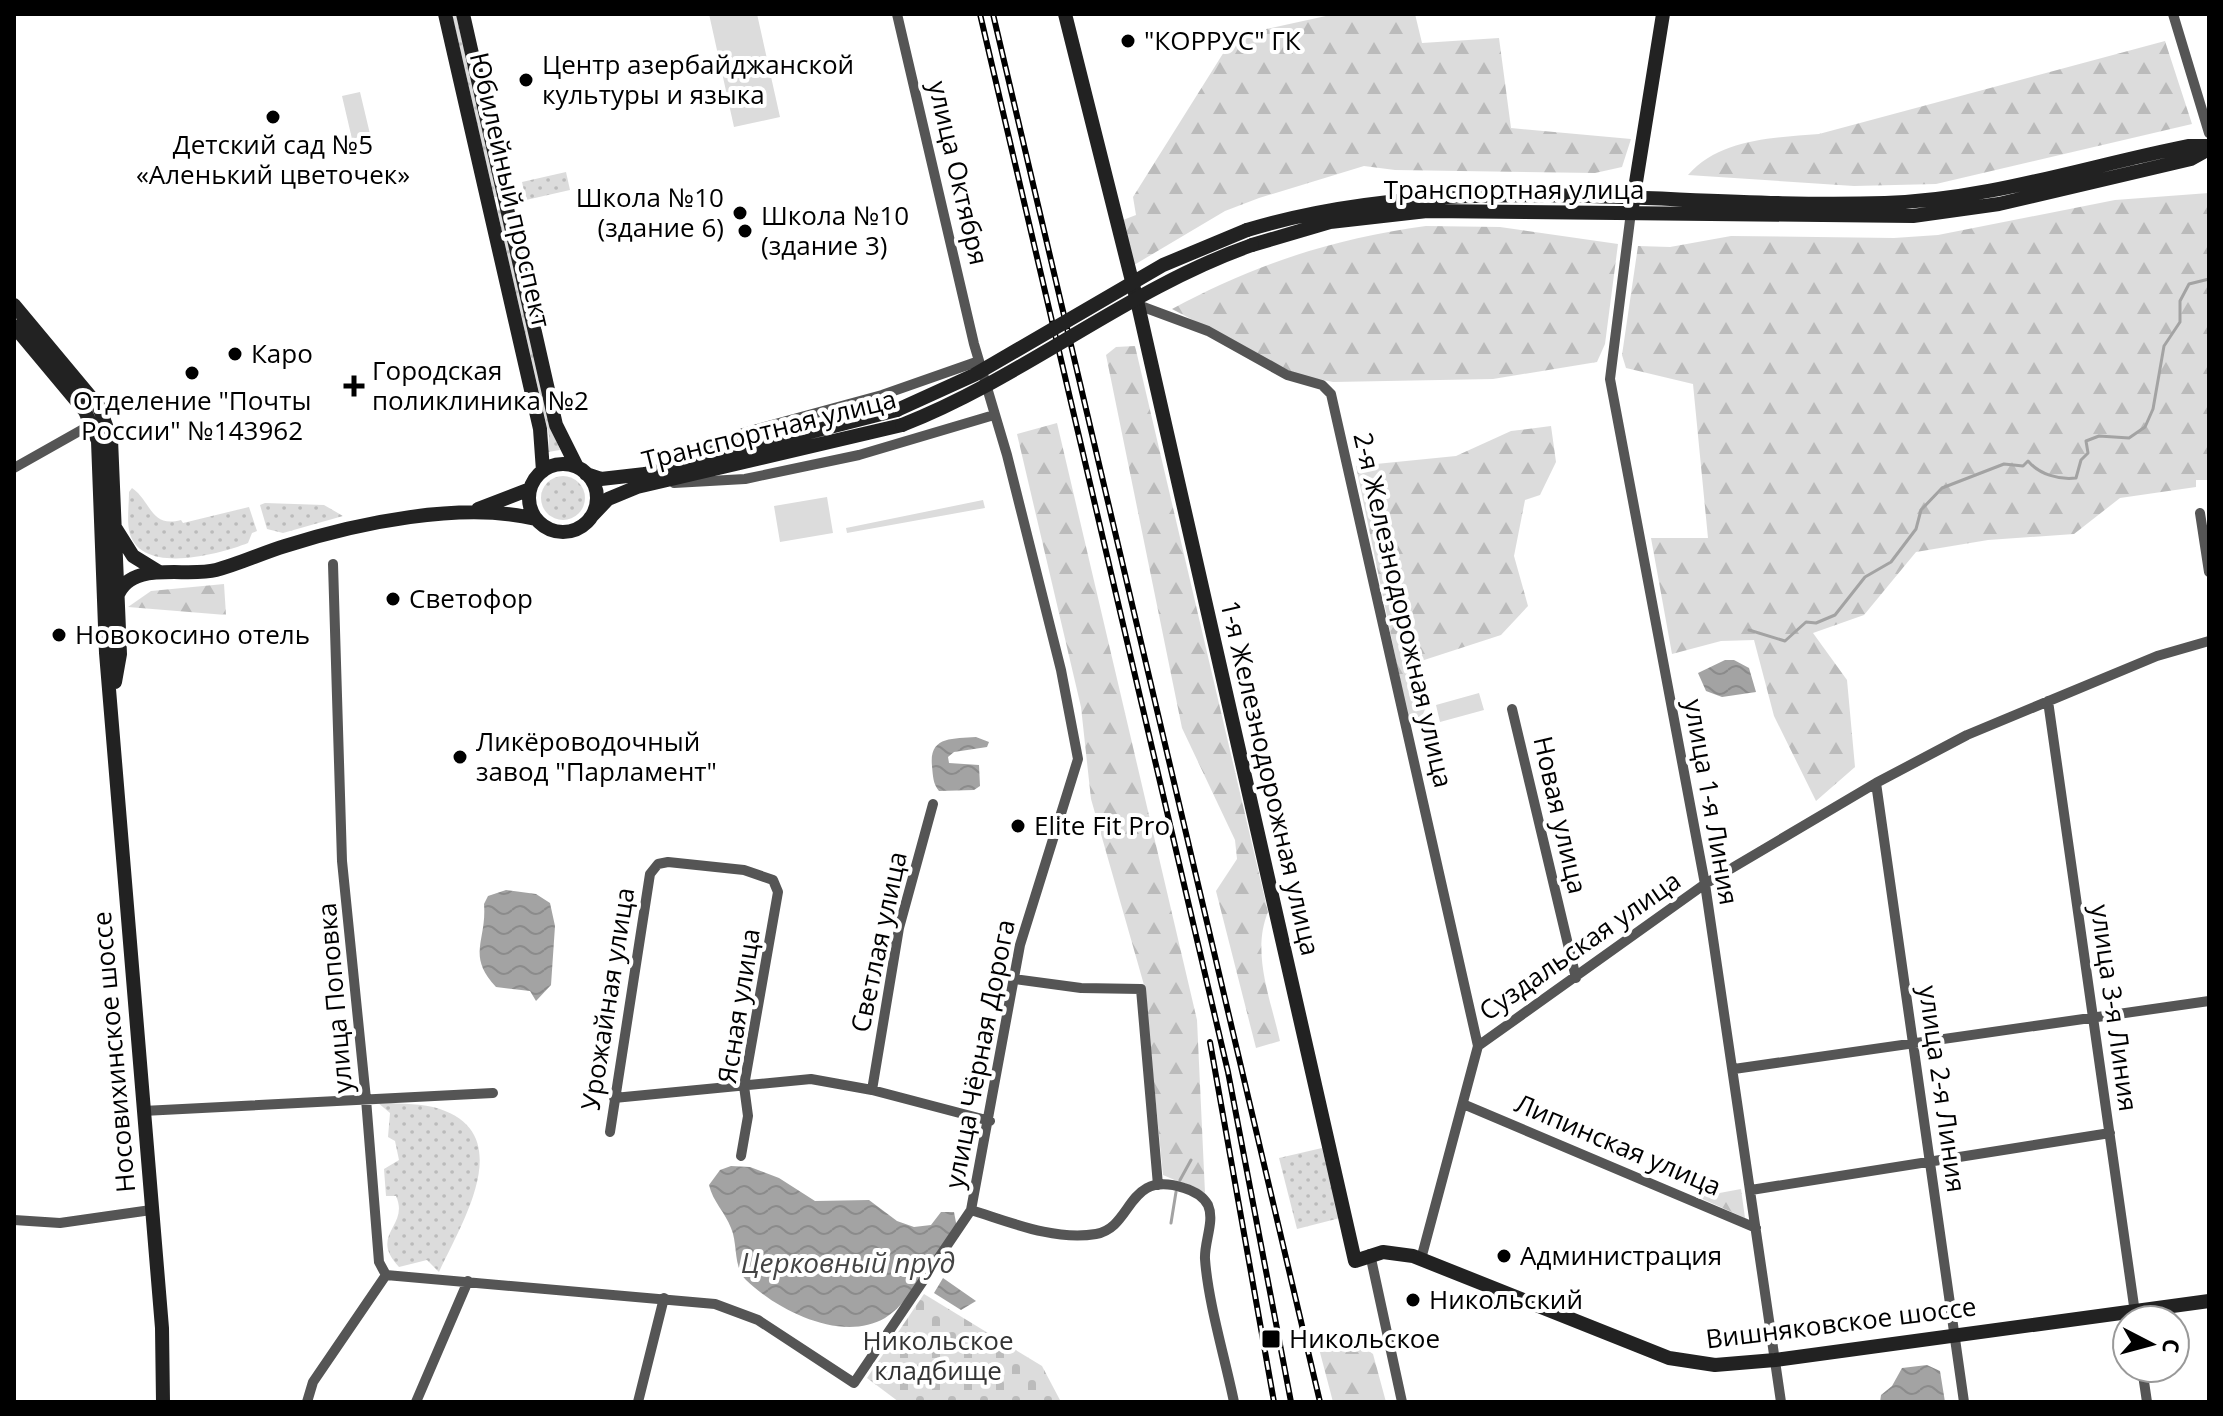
<svg xmlns="http://www.w3.org/2000/svg" width="2223" height="1416" viewBox="0 0 2223 1416" font-family="'Open Sans',sans-serif">
  <style>
    .grass { fill: url(#grass-dots) }
    .forest { fill: url(#forest-firs) }
    .cemetery { fill: url(#cemetery-stones) }
    .park { fill: #dcdcdc }
    .water { fill: url(#water-waves) }
    .lines { fill: none; stroke-linecap: round; stroke-linejoin: round }
    .stream { stroke: #a3a3a3; stroke-width: 3 }
    .street { stroke: #555; stroke-width: 10 }
    .secondary { stroke: #222; stroke-width: 14 }
    .rail-casing { stroke: #000; stroke-width: 6 }
    .rail { stroke: #fff; stroke-width: 3; stroke-dasharray: 9; stroke-linecap: butt }
    .secondary-bridge { stroke: #222; stroke-width: 14 }
    .poi-dot { fill: #000; stroke: #fff; stroke-width: 3 }
    .labels { text-anchor: middle; stroke-width: 8; stroke-linejoin: round; paint-order: stroke }
    .poi-label { font-size: 26px; fill: #000; stroke: #fff; text-anchor: start }
    .street-label { font-size: 26px; fill: #000; stroke: #fff }
    .park-label { font-size: 26px; fill: #333; stroke: #fff }
    .water-label { font-size: 28px; font-style: italic; fill: #444; stroke: #fff }
  </style>
  <defs>
    <pattern id="grass-dots" width="8" height="8" patternUnits="userSpaceOnUse" patternTransform="scale(2)"><rect width="8" height="8" fill="#dcdcdc"/><path d="M2 2h.1M6 6h.1" fill="none" stroke="#bbb" stroke-width="1.8" stroke-linecap="round"/></pattern>
    <pattern id="forest-firs" width="22" height="20" patternUnits="userSpaceOnUse" patternTransform="scale(2)"><rect width="22" height="20" fill="#dcdcdc"/><path d="M5 1l3.5 6h-7zM16 11l3.5 6h-7z" fill="#bbb"/></pattern>
    <pattern id="cemetery-stones" width="16" height="16" patternUnits="userSpaceOnUse" patternTransform="scale(2)"><rect width="16" height="16" fill="#dcdcdc"/><path d="M2 7V4a2 2 0 0 1 4 0v3zM10 15v-3a2 2 0 0 1 4 0v3z" fill="#bbb"/></pattern>
    <pattern id="water-waves" width="16" height="10" patternUnits="userSpaceOnUse" patternTransform="scale(2)"><rect width="16" height="10" fill="#a3a3a3"/><path d="M0 5q4-4 8 0t8 0" fill="none" stroke="#8b8b8b"/></pattern>
  </defs>
  <rect width="100%" height="100%" fill="#fff"/>
  <path class="grass" d="M452,14H456L498,197H494Z
    M566,172L570,190L526,200L522,182Z
    M501,209L554,435L560,450L548,452L549,436L497,210Z
    M541 498a22 22 0 1 1 44 0a22 22 0 1 1-44 0Z
    M132,488C152,502 150,528 181,520L183,523L249,507L257,531L252,533L248,543C220,554 138,577 129,530C127,519 129,504 129,492Z
    M265,503L324,505L343,516L283,533L267,529L260,505Z
    M377,1102C395,1104 415,1103 433,1107C521,1130 462,1222 439,1272L427,1260L399,1267C368,1234 410,1227 396,1196H386L384,1169L399,1160L395,1141L388,1137L390,1113Z
    M1322,1148L1340,1218L1297,1229L1279,1158Z"/>
  <path class="forest" d="M1335,14H1415L1422,43L1499,38L1511,128L1631,139L1622,167L1595,173L1395,170L1364,166L1259,198L1225,211L1134,265L1123,220L1136,215L1133,197L1234,36Z
    M2165,41L2192,124L1936,184L1854,186L1688,175C1721,138 1773,138 1819,134Z
    M2209,193V480H2196V487L2120,498L2074,534L1988,540L1916,552L1864,615L1813,633L1847,680L1855,767L1816,801L1774,716L1754,640L1721,641L1672,654L1651,538H1708L1693,384L1626,368L1622,355L1638,246L1670,247L1731,236L1894,238L1938,235L2115,200Z
    M1426,226L1500,227L1618,244L1605,344L1597,362L1493,379L1333,382L1297,375L1172,309C1255,264 1332,239 1426,226Z
    M1135,346L1268,912C1251,953 1271,1000 1280,1041L1256,1048L1216,891L1237,859L1235,840L1182,728L1106,355L1116,347Z
    M1057,423L1197,1020L1205,1193L1163,1175L1144,985L1091,799L1081,707L1017,434Z
    M1551,426L1556,462L1540,495L1525,500L1514,556L1528,606L1501,635L1418,662L1420,683L1430,696L1422,717L1408,718L1356,466L1456,456L1511,431Z
    M224,584L226,615L128,607L151,591Z
    M1741,1189L1745,1218L1698,1197Z
    M1337,1336L1341,1342L1355,1341L1373,1354L1386,1402H1333L1317,1341Z"/>
  <path class="cemetery" d="M924,1294L1042,1366L1061,1402H899L867,1378Z"/>
  <path class="park" d="M709,14H757L780,117L734,127Z
    M360,92L370,134L352,139L342,96Z
    M827,497L833,533L780,542L774,506Z
    M983,500L985,508L847,533L846,528Z
    M1479,693L1484,710L1440,722L1436,705Z"/>
  <path class="water" d="M1725,660H1734L1749,668L1756,692L1722,697L1706,691L1698,673Z
    M976,737L989,742L987,747L954,752L948,757L949,763L979,765L980,786L974,790L939,791C933,784 933,776 932,766C929,736 952,739 976,737Z
    M506,890L536,894L550,903L555,926L551,985L536,1001L530,991L496,987C466,955 487,941 484,904L488,896Z
    M731,1166L750,1167L779,1178L815,1201L869,1200L897,1221L914,1227L931,1225L941,1212H954L957,1228C939,1252 910,1303 885,1318C842,1343 778,1311 746,1280C733,1267 738,1244 731,1228C725,1212 713,1202 709,1185L720,1170Z
    M943,1278L976,1301L961,1310L934,1293Z
    M1927,1365L1940,1371L1945,1402H1880L1881,1395L1892,1386L1902,1368Z"/>
  <g class="lines">
    <path class="stream" d="M1749,630L1785,641L1806,622L1816,623L1835,615L1865,577L1891,562L1916,529L1921,510L1942,488L2004,464L2023,466L2028,461C2039,474 2058,480 2076,478L2081,460L2088,453L2086,441L2099,436L2129,438L2145,427L2153,409L2164,346L2180,322V301L2189,284L2209,279
      M1180,1180L1191,1160
      M1171,1223L1176,1192"/>
    <path class="street" d="M2173,14L2209,133
      M1631,212L1610,379L1705,884L1781,1402
      M1138,305L1208,331L1287,375L1322,385L1331,394L1478,1046
      M670,463L743,433L882,395L979,361
      M14,468L92,424
      M674,483L745,479L859,455L994,415
      M2200,513L2209,572
      M333,564L342,861L366,1099L379,1262L386,1275
      M2048,701L2136,1320
      M1512,709L1576,978
      M1876,783L1964,1402
      M1014,979L1081,988L1141,989L1158,1185
      M1734,1069L2209,1001
      M872,1090L899,928L933,804
      M614,1098L811,1079L872,1090L990,1121
      M1463,1104L1756,1228
      M143,1111L493,1093
      M610,1132L650,874L658,864L668,862L744,870L773,880L778,892L744,1086L748,1116L741,1156
      M1751,1190L2110,1133
      M971,1210C1010,1222 1054,1241 1096,1234C1134,1227 1126,1169 1184,1188C1194,1191 1203,1196 1208,1205C1215,1221 1204,1242 1205,1259C1208,1302 1225,1358 1234,1402
      M14,1220L60,1223L151,1210
      M1370,1254L1402,1402
      M1421,1259L1478,1046L1705,884L1876,783L1967,735L2157,656L2209,641
      M386,1275L715,1304L758,1320L854,1383L971,1210L1020,945L1078,759L1061,670L1007,455L974,344L897,14
      M2142,1368L2147,1402
      M307,1402L313,1382L386,1275
      M416,1402L468,1281
      M638,1402L664,1298"/>
    <path class="secondary" d="M445,14L540,429L543,471
      M463,14L556,425L577,467
      M1065,14L1138,305L1355,1261L1383,1252L1413,1256L1669,1358L1715,1365L1775,1360L2209,1301
      M1632,207L1663,14
      M1247,230C1454,167 1672,210 1885,203C1988,200 2087,166 2188,146H2209
      M1252,245L1330,222L1427,211L1913,216L1999,204L2191,159L2209,149
      M14,305L99,407L111,439L120,654L115,682
      M14,326L85,411L98,441L106,653L162,1328L163,1402
      M529 498a34 34 0 1 1 68 0a34 34 0 1 1-68 0Z
      M586,474L601,479L645,474L897,410
      M478,509L530,489
      M590,518L608,499L637,487L902,425
      M116,529L133,556L159,572
      M117,597C130,559 186,578 216,570C239,564 262,553 285,546C357,523 462,501 536,519"/>
    <g class="rail-casing">
      <path id="rail" d="M980,14L1228,1072L1291,1402
        M993,14L1320,1402
        M1210,1042L1274,1402"/>
    </g>
    <use href="#rail" class="rail"/>
    <path class="secondary-bridge" d="M897,410L974,375L1163,265L1247,230
      M902,425C1025,377 1127,289 1252,245"/>
  </g>
  <g class="poi-dot">
    <circle cx="1128" cy="41" r="8"/>
    <circle cx="526" cy="80" r="8"/>
    <circle cx="273" cy="117" r="8"/>
    <circle cx="740" cy="213" r="8"/>
    <circle cx="745" cy="231" r="8"/>
    <circle cx="235" cy="354" r="8"/>
    <circle cx="192" cy="373" r="8"/>
    <path d="M350 374h8v8h8v8h-8v8h-8v-8h-8v-8h8z"/>
    <circle cx="393" cy="599" r="8"/>
    <circle cx="59" cy="635" r="8"/>
    <circle cx="460" cy="757" r="8"/>
    <circle cx="1018" cy="826" r="8"/>
    <circle cx="1504" cy="1256" r="8"/>
    <circle cx="1413" cy="1300" r="8"/>
    <rect x="1261" y="1329" width="20" height="20" rx="4"/>
  </g>
  <g class="labels">
    <g class="poi-label">
      <text x="1144" y="50">"КОРРУС" ГК</text>
      <text x="542" y="74">Центр азербайджанской<tspan x="542" dy="30">культуры и языка</tspan></text>
      <text x="273" y="154" text-anchor="middle">Детский сад №5<tspan x="273" dy="30">«Аленький цветочек»</tspan></text>
      <text x="724" y="207" text-anchor="end">Школа №10<tspan x="724" dy="30">(здание 6)</tspan></text>
      <text x="761" y="225">Школа №10<tspan x="761" dy="30">(здание 3)</tspan></text>
      <text x="251" y="363">Каро</text>
      <text x="372" y="380">Городская<tspan x="372" dy="30">поликлиника №2</tspan></text>
      <text x="192" y="410" text-anchor="middle">Отделение "Почты<tspan x="192" dy="30">России" №143962</tspan></text>
      <text x="409" y="608">Светофор</text>
      <text x="75" y="644">Новокосино отель</text>
      <text x="476" y="751">Ликёроводочный<tspan x="476" dy="30">завод "Парламент"</tspan></text>
      <text x="1034" y="835">Elite Fit Pro</text>
      <text x="1520" y="1265">Администрация</text>
      <text x="1429" y="1309">Никольский</text>
      <text x="1289" y="1348">Никольское</text>
    </g>
    <g class="street-label">
      <text transform="translate(958 173) rotate(77)" y="9">улица Октября</text>
      <text transform="translate(510 190) rotate(77)" y="9">Юбилейный проспект</text>
      <text x="1514" y="199">Транспортная улица</text>
      <text transform="translate(769 430) rotate(-14)" y="9">Транспортная улица</text>
      <text transform="translate(1403 610) rotate(77)" y="9">2-я Железнодорожная улица</text>
      <text transform="translate(1270 778) rotate(77)" y="9">1-я Железнодорожная улица</text>
      <text transform="translate(1711 802) rotate(80)" y="9">улица 1-я Линия</text>
      <text transform="translate(1560 815) rotate(77)" y="9">Новая улица</text>
      <text transform="translate(879 942) rotate(-78)" y="9">Светлая улица</text>
      <text transform="translate(1580 946) rotate(-35)" y="9">Суздальская улица</text>
      <text transform="translate(335 998) rotate(-95)" y="9">улица Поповка</text>
      <text transform="translate(608 999) rotate(-81)" y="9">Урожайная улица</text>
      <text transform="translate(739 1006) rotate(-81)" y="9">Ясная улица</text>
      <text transform="translate(2114 1008) rotate(82)" y="9">улица 3-я Линия</text>
      <text transform="translate(114 1052) rotate(-95)" y="9">Носовихинское шоссе</text>
      <text transform="translate(980 1054) rotate(-79)" y="9">улица Чёрная Дорога</text>
      <text transform="translate(1942 1089) rotate(82)" y="9">улица 2-я Линия</text>
      <text transform="translate(1618 1145) rotate(23)" y="9">Липинская улица</text>
      <text transform="translate(1841 1323) rotate(-7)" y="9">Вишняковское шоссе</text>
    </g>
    <g class="park-label">
      <text x="938" y="1350">Никольское<tspan x="938" dy="30">кладбище</tspan></text>
    </g>
    <g class="water-label">
      <text x="848" y="1273">Церковный пруд</text>
    </g>
  </g>
  <rect width="2223" height="1416" fill="none" stroke="#000000" stroke-width="32"/>
  <g transform="translate(2151 1344) rotate(96)"><circle r="38" fill="#ffffff" stroke="#999999" stroke-width="2"/>
  <path d="M0-6L14 30L0 20L-14 30Z" fill="#000000"/>
  <text y="-12" font-size="22" font-weight="bold" text-anchor="middle" fill="#000000">С</text>
  </g>
</svg>
